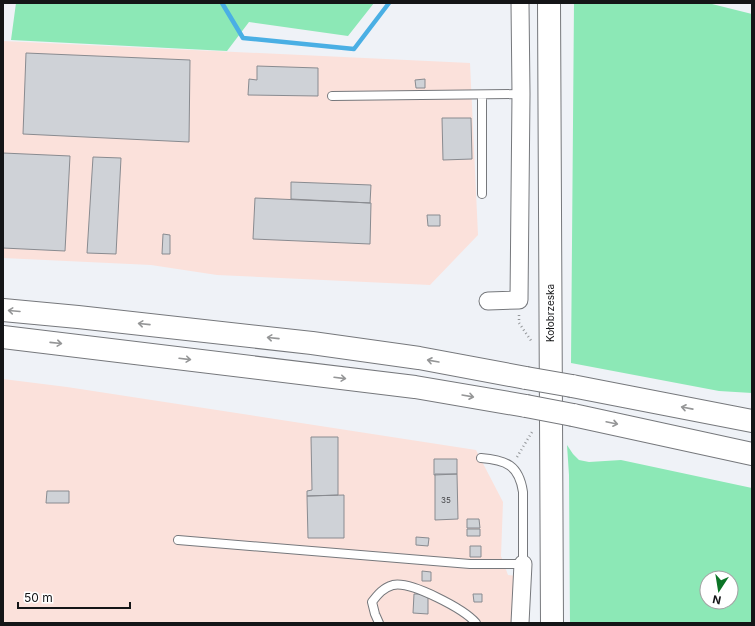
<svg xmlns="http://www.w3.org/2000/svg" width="755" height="626" viewBox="0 0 755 626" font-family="Inter,sans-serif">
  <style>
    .industrial { fill: #fbe1db }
    .green { fill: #8ce8b6; fill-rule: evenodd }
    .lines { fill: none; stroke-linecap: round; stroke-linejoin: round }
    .stream { stroke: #4aafe4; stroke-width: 4.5 }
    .building { fill: #cfd2d7; stroke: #898b90 }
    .service-casing { stroke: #76787c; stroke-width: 10 }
    .minor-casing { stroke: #76787c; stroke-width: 19 }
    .secondary-casing { stroke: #76787c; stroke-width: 24 }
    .motorway-casing { stroke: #76787c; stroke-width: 24 }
    .path { stroke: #94979a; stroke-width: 2.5; stroke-dasharray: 1 3; stroke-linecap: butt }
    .service { stroke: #fff; stroke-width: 8 }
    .minor { stroke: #fff; stroke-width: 17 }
    .secondary { stroke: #fff; stroke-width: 22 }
    .motorway { stroke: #fff; stroke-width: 22 }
    .motorway-bridge-casing { stroke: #76787c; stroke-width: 24; stroke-linecap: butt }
    .motorway-bridge { stroke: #fff; stroke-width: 22 }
    .oneway { stroke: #959697 }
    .labels { text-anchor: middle; stroke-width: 4; stroke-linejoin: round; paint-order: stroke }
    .number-label { font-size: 8px; fill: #434447 }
    .street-label { font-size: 10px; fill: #141517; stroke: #fff }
  </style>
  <rect width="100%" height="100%" fill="#eff2f7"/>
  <path class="industrial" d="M3,41L470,63L478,235L430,285L217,275L151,265L3,258Z
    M3,379L67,387L476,450L503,502L501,556L508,575L527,577V623H3Z"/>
  <path class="green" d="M16,3H374L348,36L249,22L227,51L11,40Z
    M574,3H708L752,14V393L719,391L571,363Z
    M567,445L573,454L579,460L589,462L621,460L752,488V623H570L569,475ZM707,578H731V602H707Z"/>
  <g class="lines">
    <path class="stream" d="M222,3L243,38L354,49L389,3"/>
  </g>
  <path class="building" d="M26,53L190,60L189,142L23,134Z
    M257,66L318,68V96L248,95L249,79L257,80Z
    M425,79V88H416L415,80Z
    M442,118H471L472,159L443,160Z
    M3,153L70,156L65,251L3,248Z
    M93,157L121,158L116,254L87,253Z
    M291,182L371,185L370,203L291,199Z
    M255,198L371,203L370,244L253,239Z
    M427,215H440V226H428Z
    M163,234L170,235V254H162Z
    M311,437H338V495L307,496V491L312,490Z
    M434,459H457V474L434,475Z
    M435,474H457L458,519L435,520Z
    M47,491H69V503H46Z
    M344,495V538H308L307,496Z
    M467,519H479L480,528H467Z
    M467,529H480V536H467Z
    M416,537L429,538L428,546L416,545Z
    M470,546H481V557H470Z
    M422,571L431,572V581H422Z
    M414,594H428V614L413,613Z
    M473,594H482V602H474Z"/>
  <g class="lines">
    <g class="service-casing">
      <path id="service" d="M482,95V194
        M332,96L521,94
        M178,540L470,564H523V492C519,465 506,460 481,458
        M379,623L375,614L372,602C378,594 383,588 393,585C411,581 464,609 476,623"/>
    </g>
    <g class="minor-casing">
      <path id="minor" d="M488,301L519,300L521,94L520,3
        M520,623L523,564"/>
    </g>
    <g class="secondary-casing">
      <path id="secondary" d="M549,3L552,623"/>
    </g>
    <g class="motorway-casing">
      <path id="motorway" d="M3,310L78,317L312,343L419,358L526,378
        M3,337L415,387L526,406
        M572,386L752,421
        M573,415L752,454"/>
    </g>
    <path class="path" d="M519,315V323L532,342
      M517,457L532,432"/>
    <use href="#service" class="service"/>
    <use href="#minor" class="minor"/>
    <use href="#secondary" class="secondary"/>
    <use href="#motorway" class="motorway"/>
    <g class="motorway-bridge-casing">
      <path id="motorway-bridge" d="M526,378L572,386
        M526,406L573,415"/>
    </g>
    <use href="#motorway-bridge" class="motorway-bridge"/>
  </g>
  <defs><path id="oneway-shaft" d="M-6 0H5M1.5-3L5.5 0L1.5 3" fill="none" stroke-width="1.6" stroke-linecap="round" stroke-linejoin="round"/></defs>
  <g class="oneway">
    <use href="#oneway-shaft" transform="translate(14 311) rotate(-175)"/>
    <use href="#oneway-shaft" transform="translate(144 324) rotate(-174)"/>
    <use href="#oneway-shaft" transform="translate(273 338) rotate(-174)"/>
    <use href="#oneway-shaft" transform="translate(56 343) rotate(6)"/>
    <use href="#oneway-shaft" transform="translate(185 359) rotate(7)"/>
    <use href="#oneway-shaft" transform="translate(433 361) rotate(-170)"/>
    <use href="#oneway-shaft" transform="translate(340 378) rotate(7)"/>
    <use href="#oneway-shaft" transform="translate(468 396) rotate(10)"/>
    <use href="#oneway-shaft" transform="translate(687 408) rotate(-169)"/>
    <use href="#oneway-shaft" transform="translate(612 423) rotate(12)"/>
  </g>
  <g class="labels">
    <g class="number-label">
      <text x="446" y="503">35</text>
    </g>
    <g class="street-label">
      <text transform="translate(550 313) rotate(-90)" y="4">Kołobrzeska</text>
    </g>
  </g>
  <rect width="755" height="626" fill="none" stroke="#141517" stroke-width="8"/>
  <g transform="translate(719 590) rotate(192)"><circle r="19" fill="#ffffff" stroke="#a1a1a2"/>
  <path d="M0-3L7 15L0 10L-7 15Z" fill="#0b7426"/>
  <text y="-6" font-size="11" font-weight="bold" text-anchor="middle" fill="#141517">N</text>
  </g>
  <path d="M18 602v6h112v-6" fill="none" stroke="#141517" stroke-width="2"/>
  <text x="24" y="602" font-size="12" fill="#141517" stroke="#ffffff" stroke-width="3" paint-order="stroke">50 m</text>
</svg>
